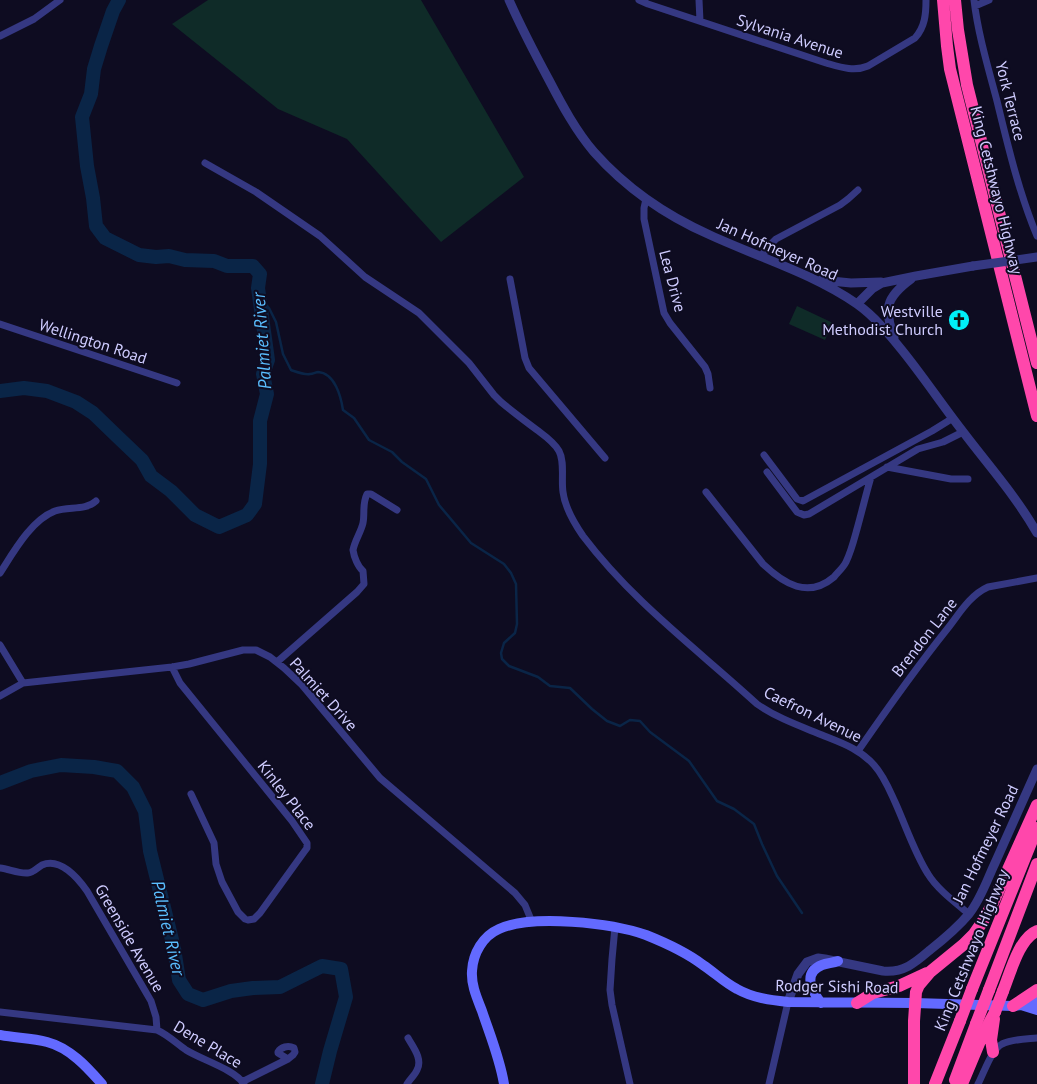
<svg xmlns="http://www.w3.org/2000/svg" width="1037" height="1084" viewBox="0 0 1037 1084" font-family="'PT Sans',sans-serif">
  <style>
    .green { fill: #0f2b28 }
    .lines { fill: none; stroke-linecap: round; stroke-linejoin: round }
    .stream { stroke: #0a2547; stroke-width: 2.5 }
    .river { stroke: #0a2547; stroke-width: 14 }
    .minor { stroke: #353882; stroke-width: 7 }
    .tertiary { stroke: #353882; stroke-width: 9 }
    .secondary { stroke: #636aff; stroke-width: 10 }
    .motorway { stroke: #ff47ab; stroke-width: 12 }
    .tertiary-bridge { stroke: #353882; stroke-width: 9 }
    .motorway-bridge { stroke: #ff47ab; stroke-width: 12 }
    .labels { text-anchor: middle; stroke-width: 4; stroke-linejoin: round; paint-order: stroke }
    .street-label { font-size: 16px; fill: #cfccff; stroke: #0e0c21 }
    .poi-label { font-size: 16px; fill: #cfccff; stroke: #0e0c21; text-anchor: end }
    .water-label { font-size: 18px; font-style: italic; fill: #5abeff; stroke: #0e0c21 }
  </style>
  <rect width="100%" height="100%" fill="#0e0c21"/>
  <path class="green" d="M208,0H421L524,177L441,242L347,139L278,109L172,24Z
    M797,306L833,323L825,340L789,324Z"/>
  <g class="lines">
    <path class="stream" d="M259,297L269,308L276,322L283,354L291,370C297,372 304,375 310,374C313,374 316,372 318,372C335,373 341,397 343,410L354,418L369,440L392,452L402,462L426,479L439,505L471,543L504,564L511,573L516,584L517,624L515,633L504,643L501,653L502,659L509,666L538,677L550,686L570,688L592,709L607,721L620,726L630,720L640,721L650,732L689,761L717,801L734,809L754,824L762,844L777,876L802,913"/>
    <path class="river" d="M0,391L24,388L47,391L76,402L93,413L121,440L142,460L151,476L171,491L195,515L219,527L247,515L255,504L260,464V421L267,394L263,374L268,360L258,288L260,274L253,266H227L214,261L185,260L169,256L156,257L139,255L105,238L96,226L93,198L87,166L82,117L91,94L94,69L101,46L113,11L119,0
      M0,783L31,771L61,765L94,767L117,771L133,787L145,811L150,851L174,948L179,980L188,994L203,1000L231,991L253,988L280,987L322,966L341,969L346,997L330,1051L322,1084"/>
    <path class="minor" d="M639,0L648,4L826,63C840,67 854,72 868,66L915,38C925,27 926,14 926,0
      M699,0L700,21
      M974,0C978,34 988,67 997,101C1008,146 1019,193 1037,236
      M975,6L989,0
      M0,36L34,19L60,0
      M205,163L256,192L320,236L365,277L419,313L469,363L494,395L501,402C513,412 525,421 537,430C545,436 554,442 559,451C565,462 561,479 563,492C565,508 574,523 583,536C633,602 697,649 757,704C777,718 800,726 822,735C842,743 860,749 874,765C884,776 889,789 895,802C905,824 915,854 928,874C937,889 956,903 969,914
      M646,199L644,208V219L664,313L670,323L705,367L708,374L710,388
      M761,256L769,246L776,239L840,205L848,199L858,190
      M510,279L525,358L529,368L605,458
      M0,324L177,383
      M764,455L797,499L803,501L932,431L953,418
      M887,467L951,479H968
      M767,472L797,512L804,515L809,514L871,477
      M706,492L763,564C784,584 808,599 834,577C838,572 843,568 846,562C851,552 854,540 857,529C862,511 866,494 871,477L918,449L943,442L963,432
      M0,573C13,553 31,520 55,511C69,506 85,511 96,501
      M0,645L23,683
      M277,662L357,592L364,584L363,571C358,567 354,557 353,550C355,540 361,532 363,523C365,513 362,504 367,494H371L397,510
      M172,667L180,683L292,821L307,843V848L304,852L260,913L254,919L248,920L245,919L238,912L222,882L216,864L214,843L191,794
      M0,696L23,683L172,667L189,664L243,650H256L270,657L284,668L302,685L380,778L515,893L525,905L532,922
      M858,751C887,709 916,668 948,628C959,614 970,595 988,587L1037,578
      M0,868C9,869 19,874 28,873C33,873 37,868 42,865C60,857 78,878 87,891L151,1001L156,1017L157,1030
      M615,927L612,959L610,990L612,1005L630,1084
      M0,1012L157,1030C168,1035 176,1043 186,1050C202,1060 234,1069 244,1084
      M242,1082L288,1059L293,1055L295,1052L294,1048C288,1045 281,1047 278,1052V1053L288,1059
      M407,1084C410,1079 415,1075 417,1070C423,1059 413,1047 408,1038
      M769,1084L788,1002
      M978,1084C984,1073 991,1050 1002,1044C1012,1039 1026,1039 1037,1038"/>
    <path class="tertiary" d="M509,0C521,27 535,54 549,80C562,105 576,131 594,152C626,188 667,216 710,235C760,258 812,273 857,304C874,316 888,333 901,349C923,376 942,405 964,433C989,466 1016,496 1037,533
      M821,280L851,283L881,282
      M857,304L872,289L882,283L916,276L973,266
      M894,338C884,309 885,298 911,279
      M788,1002L798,974L807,962L818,958L825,959L883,971C904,973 916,962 930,950C944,939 958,927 969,914C981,899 987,880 995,863C1009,832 1023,800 1037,769"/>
    <path class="secondary" d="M821,1003C812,991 802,973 822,965C827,963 833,963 838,961
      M1021,1005L1037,1010
      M0,1035C15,1038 32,1038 47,1042C70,1048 87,1067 102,1084
      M504,1084C500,1059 490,1035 482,1011C477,998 471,985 472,971C473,953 483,936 499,929C532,914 612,923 646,935C666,943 686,952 703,965C715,973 725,983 737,989C753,998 770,1000 788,1002L915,1003L1013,1006L1021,1005L1037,1000"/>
    <path class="motorway" d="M943,0L947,46L950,69L1037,416
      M955,0L958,30L967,85L1037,363
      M972,989L1037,828
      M989,990L1037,864
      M1003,991C1010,974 1019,938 1037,931
      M857,1003L873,993L899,986L927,973
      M1013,1006L1037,990
      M993,1052L991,1040L994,1019
      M955,1080L976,1024
      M914,1084V1021L916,992L919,985L930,972L963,945L974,934L983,921L992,905L1037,805
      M935,1084L960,1021
      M962,1084L983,1034L995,1012"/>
    <path class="tertiary-bridge" d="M973,266L1037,257"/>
    <path class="motorway-bridge" d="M995,1012L1003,991
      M960,1021L972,989
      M976,1024L989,990"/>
  </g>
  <defs>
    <g id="church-disc" transform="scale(1.125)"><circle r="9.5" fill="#00eff7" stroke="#0e0c21"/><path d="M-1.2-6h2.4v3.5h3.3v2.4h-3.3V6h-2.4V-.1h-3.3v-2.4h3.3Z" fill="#111"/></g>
  </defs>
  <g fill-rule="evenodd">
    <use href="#church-disc" x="959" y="320"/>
  </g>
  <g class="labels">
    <g class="street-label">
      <text transform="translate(790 36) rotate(18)" y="6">Sylvania Avenue</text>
      <text transform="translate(1011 101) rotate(76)" y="6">York Terrace</text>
      <text transform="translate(997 190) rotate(76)" y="6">King Cetshwayo Highway</text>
      <text transform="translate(778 249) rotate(24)" y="6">Jan Hofmeyer Road</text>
      <text transform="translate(673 281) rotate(75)" y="6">Lea Drive</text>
      <text transform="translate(93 341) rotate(18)" y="6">Wellington Road</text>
      <text transform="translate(924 637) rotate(-52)" y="6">Brendon Lane</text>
      <text transform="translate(324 694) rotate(48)" y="6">Palmiet Drive</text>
      <text transform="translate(813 714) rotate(26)" y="6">Caefron Avenue</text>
      <text transform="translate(287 795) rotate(52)" y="6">Kinley Place</text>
      <text transform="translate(985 844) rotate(-64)" y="6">Jan Hofmeyer Road</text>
      <text transform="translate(130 938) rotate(60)" y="6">Greenside Avenue</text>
      <text transform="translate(971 950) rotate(-68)" y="6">King Cetshwayo Highway</text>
      <text transform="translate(837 986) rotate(1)" y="6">Rodger Sishi Road</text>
      <text transform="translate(208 1044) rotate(31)" y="6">Dene Place</text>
    </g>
    <g class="poi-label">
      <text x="943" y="317">Westville<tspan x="943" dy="18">Methodist Church</tspan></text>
    </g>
    <g class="water-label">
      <text transform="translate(262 341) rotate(-94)" y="6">Palmiet River</text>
      <text transform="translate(168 928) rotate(77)" y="6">Palmiet River</text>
    </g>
  </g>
</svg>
